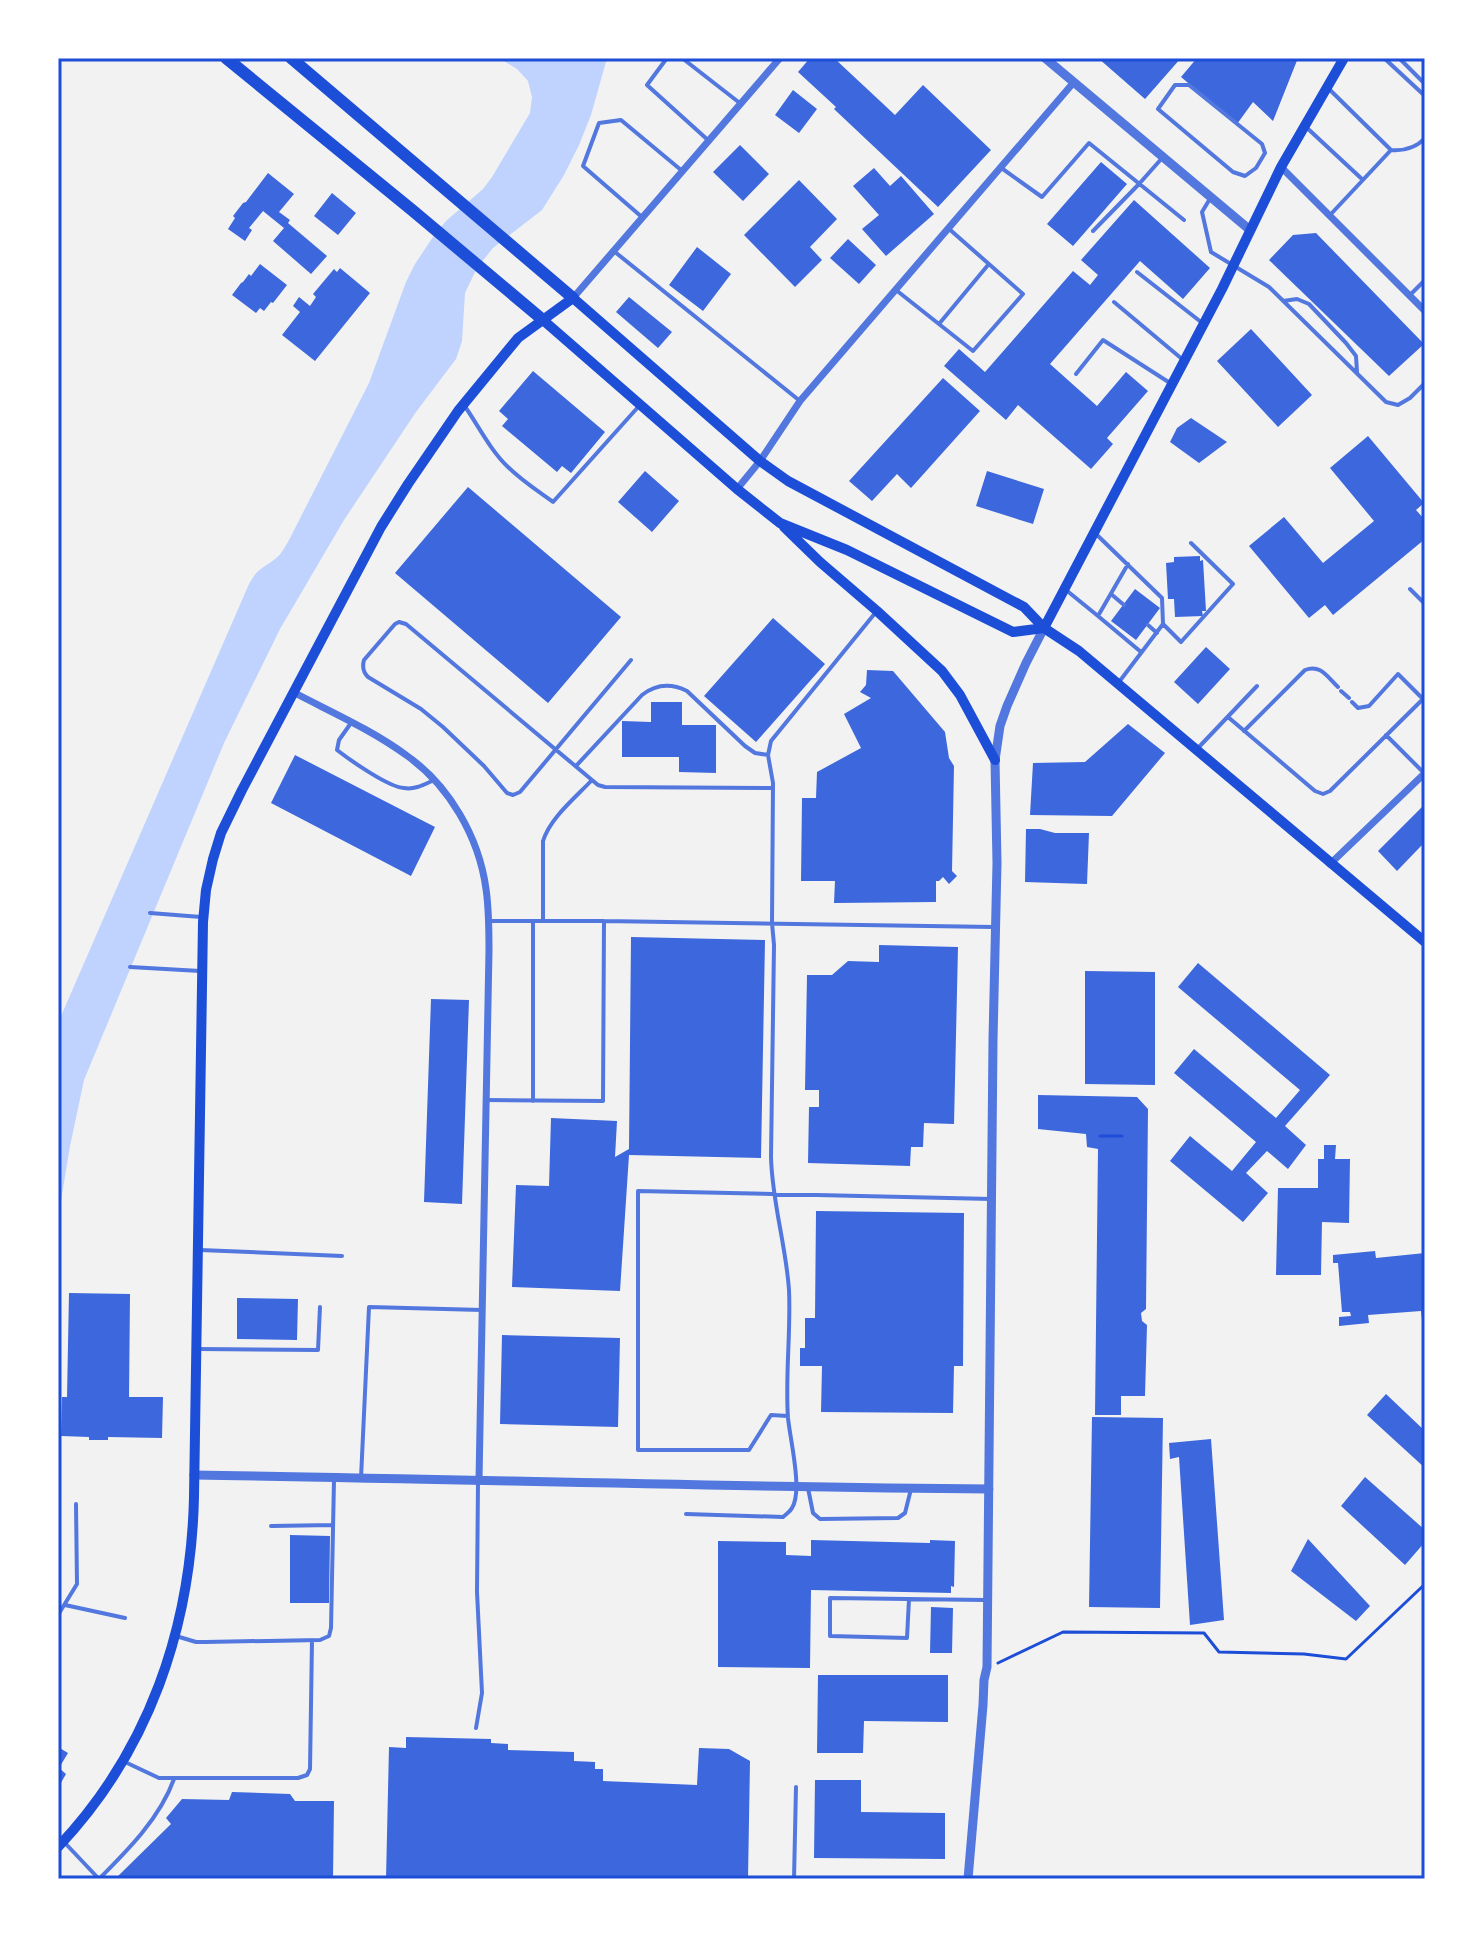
<svg xmlns="http://www.w3.org/2000/svg" width="1483" height="1937" viewBox="0 0 1483 1937" font-family="'Work Sans',sans-serif">
  <style>
    .water { fill: #bfd3fe }
    .building { fill: #3d67dc }
    .lines { fill: none; stroke-linecap: round; stroke-linejoin: round }
    .path { stroke: #1d4ed8; stroke-width: 3 }
    .service { stroke: #5277de; stroke-width: 4 }
    .minor { stroke: #5277de; stroke-width: 7 }
    .tertiary { stroke: #5277de; stroke-width: 9 }
    .secondary { stroke: #1d4ed8; stroke-width: 10 }
    .primary { stroke: #1d4ed8; stroke-width: 12 }
    .neatline { fill: none; stroke: #1d4ed8; stroke-width: 3 }
  </style>
  <rect width="100%" height="100%" fill="#f2f2f2"/>
  <path class="water" d="M499,58H607L591,115L579,145L564,175L542,210L493,248L477,268L465,293L462,341L456,359L416,412L344,520L280,629L224,743L84,1080L70,1146L58,1219V1023L249,584C258,568 262,569 275,559C281,555 284,548 288,542L369,383L406,282L415,264L435,234L446,221L483,189L492,177L530,113L532,97L528,81L517,69Z"/>
  <path class="building" d="M810,58H834L895,115L923,85L991,150L938,207L834,109L836,107L798,72Z
    M1098,58H1181L1145,99Z
    M1197,58H1298L1273,121L1253,102L1237,124L1181,77Z
    M793,90L817,109L799,133L775,115Z
    M740,145L769,174L743,201L713,172Z
    M1101,162L1127,184L1073,246L1047,224Z
    M874,168L890,186L901,176L934,214L886,256L862,229L879,215L853,186Z
    M268,173L294,194L279,212L290,220L288,223L327,256L311,274L273,241L284,228L263,211L249,228L252,230L245,241L228,229L235,218L233,216L243,203L246,202Z
    M799,180L837,219L810,247L822,260L795,287L744,235Z
    M332,193L356,213L338,235L314,216Z
    M1134,200L1210,268L1183,299L1140,261L1050,364L1097,406L1126,372L1148,391L1107,438L1113,444L1091,469L1018,405L1006,420L944,366L959,349L985,372L1073,271L1090,285L1098,275L1081,260Z
    M1316,233L1424,344L1389,376L1269,260L1293,235Z
    M848,239L876,265L859,284L830,258Z
    M697,247L731,274L703,311L669,285Z
    M260,264L287,285L273,303L271,302L264,311L260,308L256,313L232,295L241,283L243,282L249,274L251,276Z
    M340,268L370,293L315,361L282,335L300,312L293,306L299,297L310,306L316,297L313,294L334,269L337,272Z
    M629,297L672,332L658,348L616,312Z
    M1251,329L1312,395L1278,427L1217,361Z
    M533,371L605,432L571,473L562,466L557,472L502,426L508,419L499,411Z
    M943,378L980,411L911,488L897,474L872,501L849,481Z
    M1191,418L1227,442L1199,463L1170,442L1177,428Z
    M1368,436L1424,503L1416,510L1425,520V539L1333,615L1325,605L1309,618L1249,546L1284,517L1323,563L1374,521L1330,468Z
    M645,471L679,501L652,532L618,502Z
    M987,471L1044,489L1033,524L976,506Z
    M468,487L621,617L548,703L395,573Z
    M1200,556V561L1203,560L1206,611H1202L1203,616L1175,617L1174,599H1168L1166,563L1174,562V557Z
    M1135,589L1160,608L1136,640L1111,621Z
    M773,618L825,664L756,742L704,696Z
    M1206,647L1230,669L1198,704L1174,682Z
    M867,670L893,671L945,732L949,758L954,766L952,871L957,876L949,884L943,877L939,881H936V902L834,903L835,881H801L802,798H816L817,772L861,748L844,714L871,698L860,692L866,685Z
    M651,702H682V725H716V773L679,772V757H622V721L651,722Z
    M1128,724L1165,753L1112,816L1030,815L1033,763L1085,762Z
    M295,755L435,827L411,876L271,803Z
    M1423,806L1425,807V848L1422,845L1397,871L1378,851Z
    M1026,829H1040L1055,833H1089L1087,884L1025,882Z
    M631,937L765,940L761,1158L629,1155L620,1291L512,1287L516,1185L549,1186L551,1118L617,1121L615,1157L629,1149Z
    M879,945L958,947L954,1124L924,1123L923,1147H911L910,1166L808,1163L809,1107H819V1090H805L807,975H832L848,961L879,962Z
    M1198,963L1330,1075L1285,1126L1306,1145L1288,1169L1267,1151L1246,1173L1268,1193L1243,1222L1170,1161L1190,1136L1232,1171L1256,1142L1174,1073L1194,1049L1276,1118L1300,1090L1178,987Z
    M1085,971L1155,972V1085L1085,1084Z
    M431,999L469,1000L462,1204L424,1202Z
    M1038,1095L1137,1097L1148,1109L1146,1309L1141,1313L1142,1321L1147,1325L1145,1396H1121V1415H1095L1098,1149L1087,1147L1086,1134L1038,1129Z
    M1324,1145H1336L1335,1159H1350L1349,1223L1322,1222L1321,1275H1276L1278,1188H1318V1159H1324Z
    M816,1211L964,1213L963,1366H954L953,1413L821,1412L822,1366H800V1348H805V1318H815Z
    M1375,1251L1376,1258L1425,1253V1319L1422,1320L1421,1311L1368,1315L1369,1323L1339,1326V1317L1351,1316L1350,1312H1342L1338,1263H1333V1255Z
    M69,1293L130,1294L129,1397H163L162,1438L108,1437V1440H89V1437L61,1436L62,1397H67Z
    M237,1298L298,1299L297,1340L237,1339Z
    M502,1335L620,1338L618,1427L500,1424Z
    M1386,1394L1425,1431V1468L1367,1415Z
    M1092,1417L1163,1418L1160,1608L1089,1607Z
    M1211,1439L1224,1620L1190,1625L1179,1457L1170,1459L1169,1443Z
    M1365,1477L1425,1530V1542L1405,1565L1341,1506Z
    M290,1535L330,1536L329,1603H290Z
    M1308,1539L1370,1606L1356,1621L1291,1571Z
    M811,1540L930,1543V1540L955,1541L954,1587L951,1586V1593L811,1590L810,1668L718,1667V1541L786,1542V1555L811,1556Z
    M931,1607L953,1608L952,1653H930Z
    M818,1675H948V1722L864,1721L863,1753H817Z
    M406,1737L491,1739V1743L508,1744V1750L574,1752V1761L595,1762V1769H603V1781L697,1785L699,1748L729,1749L750,1761L748,1879H386L389,1747L406,1748Z
    M58,1747L68,1753L59,1768L66,1774L58,1788Z
    M815,1780H861V1812L945,1813V1859L814,1858Z
    M232,1792L290,1794L295,1801H334L333,1879H115L171,1824L166,1818L182,1799L229,1800Z"/>
  <g class="lines">
    <path class="path" d="M1100,1136H1122
      M998,1663L1063,1632L1204,1633L1219,1652L1304,1654L1346,1659L1425,1584"/>
    <path class="service" d="M667,58L647,85L709,141
      M682,58L741,104
      M1384,58L1425,96
      M1399,58L1425,84
      M1175,85H1189L1262,144L1265,153L1256,168L1245,176L1233,172L1158,109Z
      M1329,89L1391,150L1331,214
      M1306,127L1363,180
      M1391,150C1405,151 1416,148 1425,138
      M1000,167L1042,197L1089,143L1184,220
      M1211,197L1202,212L1211,252L1269,287L1386,402L1398,405L1410,398L1425,383
      M643,218L583,166L599,123L621,120L681,170
      M1093,231L1139,184L1163,157
      M615,252L800,401
      M1137,272L1201,322
      M896,290L973,351L1023,294L948,228
      M1409,296L1425,280
      M1283,301L1297,299L1309,304L1346,343L1356,356L1357,372
      M1114,302L1182,359
      M939,324L988,265
      M1076,374L1103,340L1170,383
      M464,405C478,425 490,450 508,467C522,481 538,491 553,502L639,406
      M1096,534L1162,598L1163,624L1119,682
      M1410,589L1425,604
      M1066,590L1098,616L1128,564
      M1111,594L1124,605
      M1098,616L1141,652
      M1163,624L1181,642L1233,584L1191,543
      M1148,625L1157,633
      M1341,691L1349,698
      M1228,717L1315,791L1323,794L1330,791L1423,699L1398,674L1369,706L1358,708L1352,702
      M351,723L339,740L337,750C350,760 388,787 404,788C415,790 425,784 434,780
      M1244,731L1305,670C1321,664 1327,677 1338,687
      M1386,735L1424,773
      M1198,748L1257,686
      M576,766L642,695C656,684 671,683 687,691L745,746L755,753L768,755
      M592,780L598,785L605,787L773,788
      M150,913L201,917
      M489,921H604L994,927
      M533,921V1101
      M543,921V841C550,818 575,798 592,780L406,624L399,622L395,624L364,660C362,667 363,672 368,677L421,709L443,727L484,766L507,793L513,795L520,792L631,660
      M130,967L200,971
      M486,1100L603,1101L604,921
      M200,1250L342,1256
      M199,1349L318,1350L320,1307
      M788,1416L771,1415L749,1450H638V1191L992,1199
      M361,1478L369,1307L482,1310
      M808,1488L813,1513L820,1519L898,1518L905,1513L911,1489
      M686,1514L783,1517C786,1514 790,1512 792,1508C803,1491 790,1439 788,1418C785,1376 791,1332 789,1290C786,1245 772,1202 771,1157L774,945L772,923L773,783L768,755L771,741L876,612
      M271,1526L333,1525
      M909,1599L907,1638L830,1636V1598L985,1600
      M65,1605L125,1618
      M58,1615L77,1584L76,1504
      M176,1636L196,1642H205L320,1640L329,1636L331,1628L334,1480
      M476,1728L482,1693L477,1592L478,1482
      M125,1762L159,1778H298L307,1775L310,1769L312,1640
      M65,1843L99,1879
      M99,1879C128,1850 160,1818 174,1779
      M794,1879L796,1787"/>
    <path class="minor" d="M1281,167L1425,311
      M573,298L780,58
      M737,489L760,461L800,401L1074,82
      M293,692C331,712 372,730 406,755C449,785 479,837 486,889C489,909 489,930 489,950L479,1480
      M1330,864L1425,773"/>
    <path class="tertiary" d="M1045,58L1250,230
      M194,1475C459,1479 724,1487 989,1489
      M968,1879L983,1705L984,1680L987,1667L993,1040L997,863L995,760L1000,726L1007,706L1026,663L1044,628"/>
    <path class="secondary" d="M543,320L737,489L780,523L847,550L1013,632L1044,628
      M784,527L820,562L877,611L942,671L960,695L995,760
      M1044,628L1222,289L1281,167L1344,58
      M58,1847C149,1751 191,1628 194,1497L203,922L206,890L213,859L221,833L242,790L381,527L408,484L458,411L518,338L573,298L760,461L788,481L1024,607L1044,628L1079,651L1425,942"/>
    <path class="primary" d="M226,58L412,210L543,320
      M291,58L573,298"/>
  </g>
  <rect width="1483" height="1937" fill="none" stroke="#ffffff" stroke-width="120"/>
  <rect x="60" y="60" width="1363" height="1817" class="neatline"/>
</svg>
